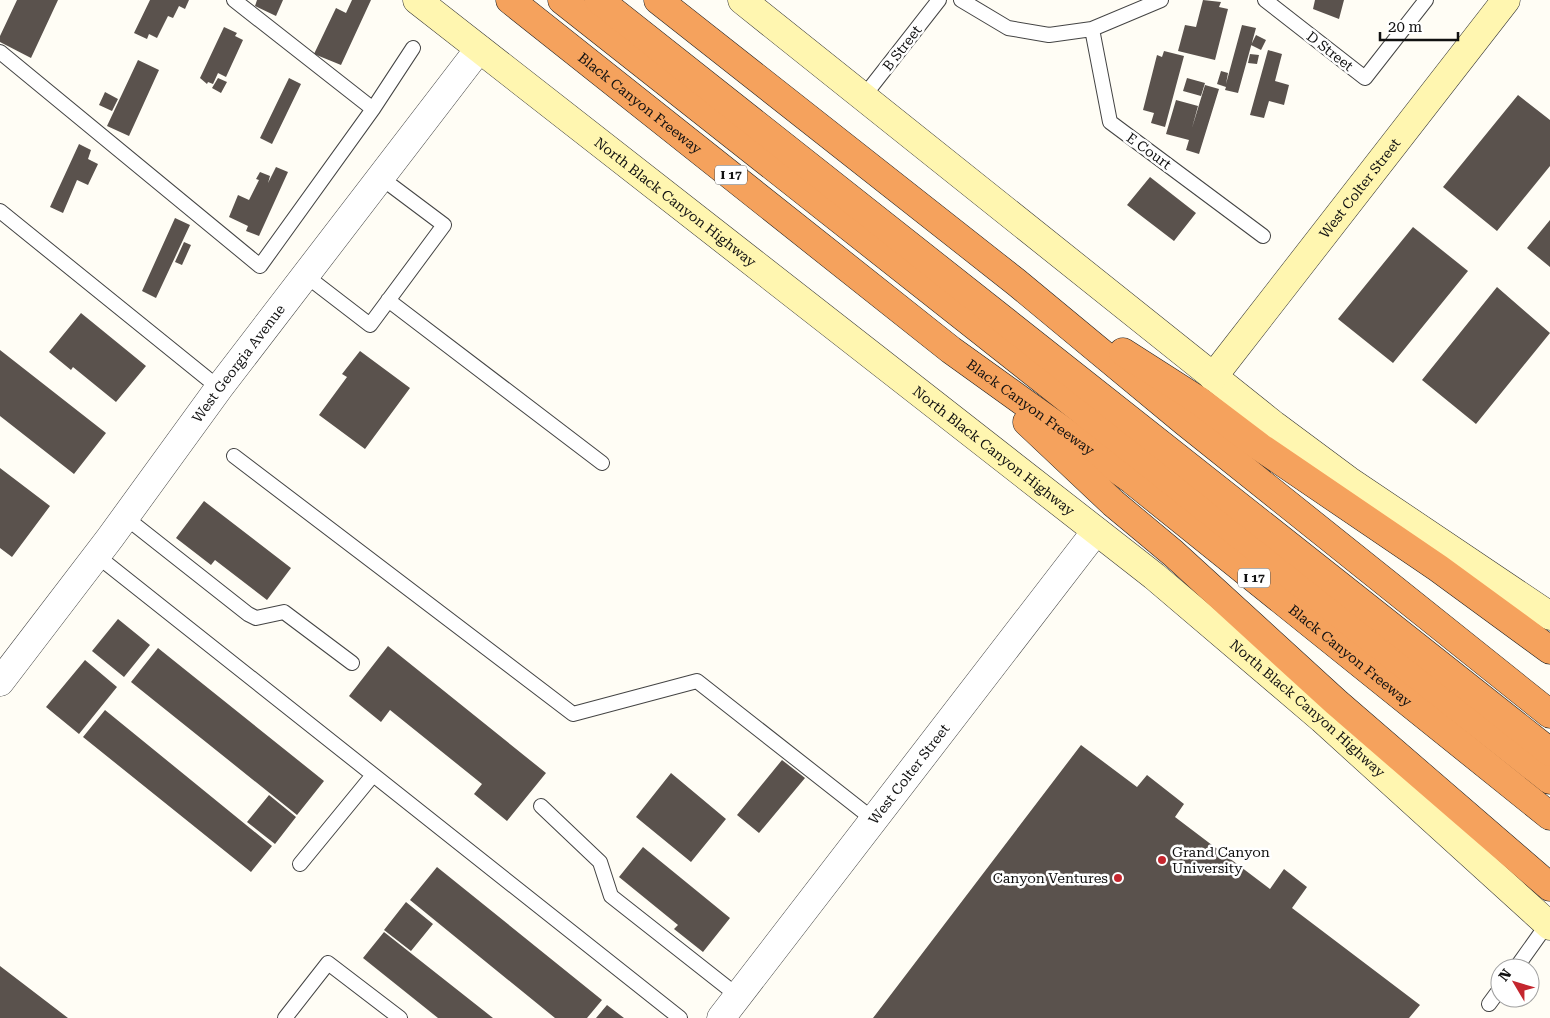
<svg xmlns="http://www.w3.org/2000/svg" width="1550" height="1018" viewBox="0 0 1550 1018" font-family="'Roboto Serif',serif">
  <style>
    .building { fill: #5a524d }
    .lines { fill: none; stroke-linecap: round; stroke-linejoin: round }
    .lane-casing { stroke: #444; stroke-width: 16 }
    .street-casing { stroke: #444; stroke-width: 29 }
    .secondary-casing { stroke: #333; stroke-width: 29 }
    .highway-casing { stroke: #222; stroke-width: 29 }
    .lane { stroke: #fff; stroke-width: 14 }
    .street { stroke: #fff; stroke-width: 28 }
    .secondary { stroke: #fff6b0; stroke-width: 28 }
    .highway { stroke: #f5a25d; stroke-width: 28 }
    .poi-dot { fill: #c4262e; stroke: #fff; stroke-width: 2 }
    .labels { text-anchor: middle; stroke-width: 5; stroke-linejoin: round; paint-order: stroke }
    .shield { fill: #fff; stroke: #585858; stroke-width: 1 }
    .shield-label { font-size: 12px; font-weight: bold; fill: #111 }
    .street-label { font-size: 14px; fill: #111; stroke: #fff }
    .poi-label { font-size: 14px; fill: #111; stroke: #fff; text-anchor: start }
  </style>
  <rect width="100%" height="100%" fill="#fffdf5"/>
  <path class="building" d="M17,0H58L31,58L0,42V36Z
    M150,0H189L185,9L179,6L173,18L168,16L157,38L149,34L147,39L134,33Z
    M257,0H283L276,16L255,6Z
    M352,0H371L341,65L314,54L336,8L346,13Z
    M1203,0L1221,2L1219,7L1228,9L1215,60L1178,51L1185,25L1196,27Z
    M1315,0H1344L1339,19L1313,9Z
    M1242,25L1256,28L1238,93L1225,90L1226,87L1217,84L1221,71L1228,73L1226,84Z
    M224,27L237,33L235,36L243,40L226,77L218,73L213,84L208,82L207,84L200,78Z
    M1256,35L1266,40L1261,50L1251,45Z
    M1268,50L1282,54L1275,81L1289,85L1284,105L1269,101L1264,118L1250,115Z
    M1164,51L1184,56L1165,127L1151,123L1154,113L1143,110L1157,55L1162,57Z
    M1250,54L1259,55L1257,64L1248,63Z
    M138,60L159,70L129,136L107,126Z
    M218,78L227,82L221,93L212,88Z
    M289,78L301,84L272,144L260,138Z
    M1187,78L1205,83L1201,96L1183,91Z
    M1205,85L1219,89L1199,154L1186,150L1189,140L1166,134L1176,100L1198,106L1192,128Z
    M105,92L118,99L112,111L99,105Z
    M1518,95L1550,120V166L1497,231L1443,187Z
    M79,144L91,150L88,159L98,164L88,185L77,180L63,213L50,207Z
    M276,167L288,172L259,236L246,231L248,226L229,217L238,195L249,200L259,180L256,179L260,172L270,176L268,183Z
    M1150,177L1196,213L1174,241L1127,205Z
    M175,218L190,225L156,298L142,291Z
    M1550,220V267L1527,248Z
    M1413,227L1468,271L1393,363L1338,319Z
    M184,242L191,245L182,265L175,262Z
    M1497,287L1550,333L1476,424L1422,380Z
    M81,313L146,366L116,402L73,367L71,370L49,352Z
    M0,350L106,433L74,474L0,416Z
    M360,351L410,388L365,449L319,415L347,377L342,374Z
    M0,468L50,506L12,557L0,548Z
    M204,501L291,568L267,600L215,560L211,565L176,538Z
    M118,619L150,645L124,677L92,651Z
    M388,646L546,773L507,821L474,794L482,784L390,710L381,722L349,696Z
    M158,648L324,781L297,815L131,682Z
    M85,660L117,687L79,734L46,707Z
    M105,710L272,846L251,872L83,737Z
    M1081,745L1137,787L1147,775L1184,804L1175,817L1270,889L1284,869L1307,887L1292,908L1420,1005L1409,1018H873Z
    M782,760L805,778L759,833L737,815Z
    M671,773L726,819L691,862L636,817Z
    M269,795L296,817L275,844L247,822Z
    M643,847L730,918L703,952L674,929L678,925L619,877Z
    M437,867L602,1000L587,1018H555L410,900Z
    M406,902L433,924L411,951L384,930Z
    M384,932L493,1018H438L363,958Z
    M0,966L68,1018H0Z
    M607,1005L624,1018H596Z"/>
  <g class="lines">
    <g class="lane-casing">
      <path id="lane" d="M234,0L373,109
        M961,0L1008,28L1049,35L1092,29L1161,0
        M1265,0L1365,78L1426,0
        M1092,29L1110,122L1263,236
        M0,52L260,266L373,109L413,48
        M864,96L939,0
        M0,211L219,388
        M305,275L370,325L444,225L380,177
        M388,300L602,463
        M234,456L573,714L697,681L874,820
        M125,517L248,614L256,618L284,612L352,663
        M96,555L680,1018
        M541,806L600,862L611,896L738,996
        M300,864L373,775
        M1516,968L1548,923
        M1489,1004L1500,989
        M285,1018L328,963L400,1018"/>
    </g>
    <g class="street-casing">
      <g id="street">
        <path id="s1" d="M0,682L110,538L219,388L479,49"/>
        <path id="s2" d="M721,1018L1096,531"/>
      </g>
    </g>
    <g class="secondary-casing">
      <g id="secondary">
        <path id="s3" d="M417,0L1154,576L1322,719L1550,926"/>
        <path d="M742,0L1274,425L1348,480L1550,616"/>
        <path id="s4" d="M1213,377L1506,0"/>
      </g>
    </g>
    <g class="highway-casing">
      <g id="highway">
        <path id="s5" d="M510,0L951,350L1132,480L1550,816"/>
        <path d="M562,0L1550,780"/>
        <path d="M599,0L1550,752"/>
        <path d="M658,0L1016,282L1185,422L1550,714"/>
        <path d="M1123,352L1198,400L1260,447L1438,568L1550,650"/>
        <path d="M1027,422L1113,503L1173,553L1336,702L1550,887"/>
      </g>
    </g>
    <use href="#lane" class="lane"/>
    <use href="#street" class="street"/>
    <use href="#secondary" class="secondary"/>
    <use href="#highway" class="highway"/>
  </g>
  <g class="poi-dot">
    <circle cx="1162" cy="860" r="5"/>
    <circle cx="1118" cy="878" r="5"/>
  </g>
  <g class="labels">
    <g class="shield">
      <rect x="715" y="165.5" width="32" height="19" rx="4"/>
      <rect x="1238" y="568.5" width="32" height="19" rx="4"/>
    </g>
    <g class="shield-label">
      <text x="731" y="179">I 17</text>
      <text x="1254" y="582">I 17</text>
    </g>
    <g class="street-label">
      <text transform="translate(902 48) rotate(-52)" y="5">B Street</text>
      <text transform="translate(1330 51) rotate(38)" y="5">D Street</text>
      <text dy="5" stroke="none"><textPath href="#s5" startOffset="166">Black Canyon Freeway</textPath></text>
      <text transform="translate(1149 151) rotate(36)" y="5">E Court</text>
      <text dy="5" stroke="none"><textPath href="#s4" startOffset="239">West Colter Street</textPath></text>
      <text dy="5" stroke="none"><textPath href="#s3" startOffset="328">North Black Canyon Highway</textPath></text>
      <text dy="5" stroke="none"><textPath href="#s1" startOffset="398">West Georgia Avenue</textPath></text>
      <text dy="5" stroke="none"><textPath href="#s5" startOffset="661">Black Canyon Freeway</textPath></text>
      <text dy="5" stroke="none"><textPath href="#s3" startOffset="732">North Black Canyon Highway</textPath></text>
      <text dy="5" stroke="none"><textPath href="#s5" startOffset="1066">Black Canyon Freeway</textPath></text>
      <text dy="5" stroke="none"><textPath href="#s3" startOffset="1138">North Black Canyon Highway</textPath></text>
      <text dy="5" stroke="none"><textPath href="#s2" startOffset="308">West Colter Street</textPath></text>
    </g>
    <g class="poi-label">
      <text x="1172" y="857">Grand Canyon<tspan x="1172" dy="16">University</tspan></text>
      <text x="1108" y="883" text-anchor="end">Canyon Ventures</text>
    </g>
  </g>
  <g transform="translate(1515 983) rotate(308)"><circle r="24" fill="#ffffff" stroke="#a0a0a0"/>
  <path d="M0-4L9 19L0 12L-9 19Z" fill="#c4262e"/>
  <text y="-8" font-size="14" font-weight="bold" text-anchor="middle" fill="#111111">N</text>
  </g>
  <path d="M1380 32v8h78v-8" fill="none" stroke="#111111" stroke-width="2.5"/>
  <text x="1388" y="32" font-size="15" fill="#111111" stroke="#ffffff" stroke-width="4" paint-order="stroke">20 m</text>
</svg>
